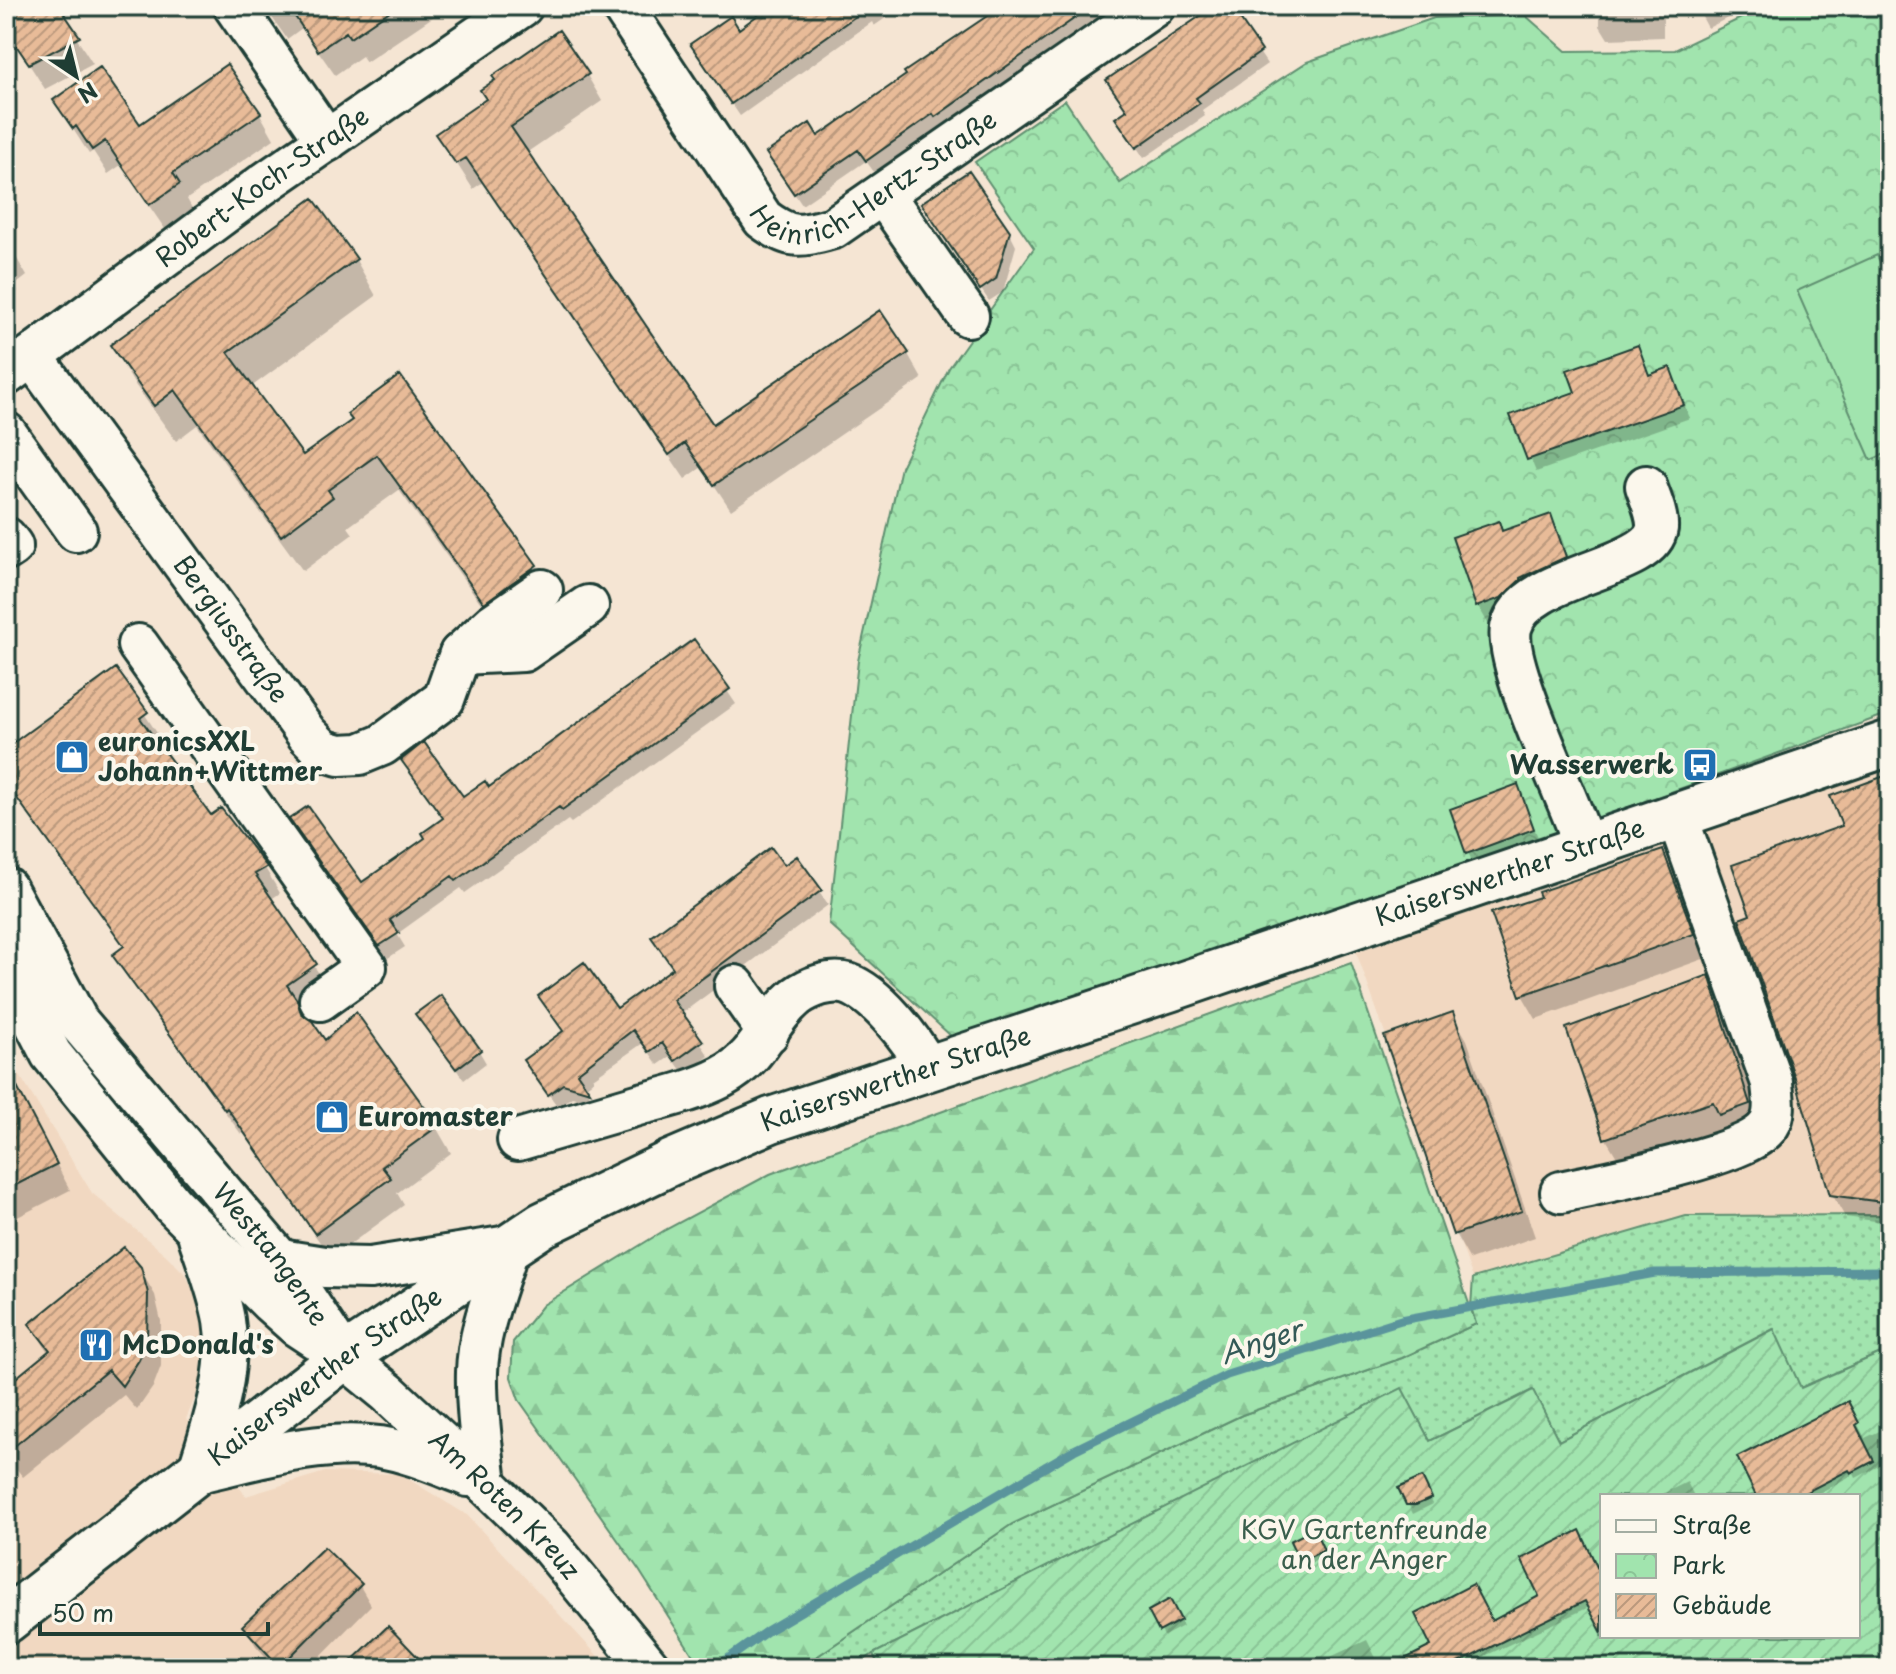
<svg xmlns="http://www.w3.org/2000/svg" width="1896" height="1674" viewBox="0 0 1896 1674" font-family="'Playpen Sans',sans-serif">
  <style>
    .built { fill: #f1d8c1 }
    .grass { fill: url(#grass-dots); stroke: #609071; stroke-width: 2 }
    .forest { fill: url(#forest-firs); stroke: #609071; stroke-width: 2 }
    .park { fill: url(#park-crowns); stroke: #609071; stroke-width: 2 }
    .garden { fill: url(#garden-furrows); stroke: #609071; stroke-width: 2; fill-rule: evenodd }
    .pitch { fill: #a1e4ae; stroke: #609071; stroke-width: 2 }
    .shadow { fill: #0003 }
    .lines { fill: none; stroke-linecap: round; stroke-linejoin: round }
    .stream { stroke: #5a949c; stroke-width: 9 }
    .building { fill: url(#building-hatch); stroke: #1f3d34; stroke-width: 2 }
    .minor-casing { stroke: #1f3d34; stroke-width: 46 }
    .major-casing { stroke: #1f3d34; stroke-width: 50 }
    .minor { stroke: #fbf7ec; stroke-width: 40 }
    .major { stroke: #fbf7ec; stroke-width: 44 }
    .labels { text-anchor: middle; stroke-width: 8; stroke-linejoin: round; paint-order: stroke }
    .street-label { font-size: 26px; fill: #1f3d34; stroke: #fbf7ec }
    .poi-label { font-size: 26px; font-weight: bold; fill: #1f3d34; stroke: #fbf7ec; text-anchor: start }
    .park-label { font-size: 26px; fill: #395e4c; stroke: #fbf7ec }
    .water-label { font-size: 28px; font-style: italic; fill: #335a57; stroke: #fbf7ec }
  </style>
  <defs>
    <pattern id="grass-dots" width="8" height="8" patternUnits="userSpaceOnUse" patternTransform="scale(2)"><rect width="8" height="8" fill="#a1e4ae"/><path d="M2 2h.1M6 6h.1" fill="none" stroke="#8ac496" stroke-width="1.8" stroke-linecap="round"/></pattern>
    <pattern id="forest-firs" width="22" height="20" patternUnits="userSpaceOnUse" patternTransform="scale(2)"><rect width="22" height="20" fill="#a1e4ae"/><path d="M5 1l3.5 6h-7zM16 11l3.5 6h-7z" fill="#8ac496"/></pattern>
    <pattern id="park-crowns" width="20" height="18" patternUnits="userSpaceOnUse" patternTransform="scale(2)"><rect width="20" height="18" fill="#a1e4ae"/><path d="M2 6a3 3 0 1 1 6 0M12 15a3 3 0 1 1 6 0" fill="none" stroke="#8ac496"/></pattern>
    <pattern id="garden-furrows" width="10" height="10" patternUnits="userSpaceOnUse" patternTransform="scale(2)"><rect width="10" height="10" fill="#a1e4ae"/><path d="M-1 1l2-2M0 10L10 0M9 11l2-2" fill="none" stroke="#8ac496"/></pattern>
    <pattern id="building-hatch" width="6" height="6" patternUnits="userSpaceOnUse" patternTransform="scale(2)"><rect width="6" height="6" fill="#e8bb98"/><path d="M-1 1l2-2M0 6l6-6M5 7l2-2" fill="none" stroke="#bb997d"/></pattern>
  </defs>
  <rect width="100%" height="100%" fill="#f5e5d3"/>
  <filter id="ink" filterUnits="userSpaceOnUse"><feTurbulence type="fractalNoise" baseFrequency=".0125" numOctaves="2"/><feDisplacementMap in="SourceGraphic" scale="16" xChannelSelector="R" yChannelSelector="G"/><feConvolveMatrix kernelMatrix="1 2 1 2 8 2 1 2 1" color-interpolation-filters="sRGB"/></filter>
  <g filter="url(#ink)">
    <path class="built" d="M1890,767V1215L1686,1216L1473,1278L1356,952Z
      M6,1049L17,1071L92,1193L166,1255L186,1275L200,1305L208,1334V1367L186,1419L246,1496L325,1472L400,1474L467,1515L609,1668H6Z"/>
    <path class="grass" d="M1890,1215V1349L1800,1388L1773,1329L1559,1441L1532,1390L1430,1441L1402,1389L873,1654L853,1668H800L1012,1524L1242,1415L1402,1358L1476,1324L1471,1307L1473,1278L1686,1216Z"/>
    <path class="forest" d="M1351,963L1476,1324L1402,1358L1242,1415L1012,1524L800,1668H701L639,1570L519,1400L511,1377L513,1342L543,1305L665,1230L770,1174Z"/>
    <path class="park" d="M1766,6H1890V199L1879,205L1890,229V713L963,1047L829,924L858,661L901,467L949,368L1034,248L975,162L1065,100L1120,183L1307,62L1434,18L1525,15L1566,51L1675,50Z"/>
    <path class="garden" d="M1774,1329L1801,1388L1890,1349V1668H880L873,1654L1402,1388L1430,1441L1533,1390L1559,1441ZM1602,1496H1858V1636H1602Z"/>
    <path class="pitch" d="M1877,255L1890,284V452L1871,460L1797,291Z"/>
    <path class="shadow" d="M6,6H56L93,64L45,89L11,36L6,24Z
      M259,6H449L366,62L362,56L335,75L302,28L287,39L271,16L269,18Z
      M774,6H903L874,26L872,22L740,116L700,57Z
      M1006,6H1115L944,128L942,125L874,172L866,161L802,205L776,166Z
      M1218,6H1228L1267,64L1202,110L1205,116L1144,158L1125,130L1128,111Z
      M1600,6H1663V37L1608,39L1600,26Z
      M1696,6H1751L1708,28Z
      M587,75L602,101L526,153L713,427L908,354L922,379L731,510L702,467L685,479L483,182L473,189L438,134Z
      M55,101L139,127L260,114L274,139L187,199L193,210L165,229L121,165L108,174L93,151L89,154Z
      M931,216L1009,232L1016,246L1003,292L989,301Z
      M6,240L27,276L14,286L18,291L6,299Z
      M356,260L376,296L251,387L302,458L353,421L535,566L556,602L506,638L399,490L348,527L353,534L303,571L197,425L176,441L133,382L112,346Z
      M1637,347L1650,376L1669,369L1690,418L1536,472L1513,416L1577,393Z
      M1550,516L1561,536L1575,577L1512,617L1489,625L1478,606L1498,523L1503,533Z
      M694,642L736,704L571,823L568,820L465,893L461,888L397,934L405,947L388,958L300,833L362,884L427,839L463,799L489,789Z
      M116,671L161,739L156,742L211,818L265,868L280,893L270,900L330,990L302,1011L307,1020L325,1043L355,1015L436,1127L451,1153L397,1193L404,1205L331,1258L243,1133L241,1134L130,981L115,955L125,948L6,785V751Z
      M1890,777V1223L1845,1217L1832,1194L1752,916L1844,827Z
      M1517,787L1540,842L1475,866L1468,853Z
      M1662,852L1676,876L1706,958L1536,1019L1522,995L1542,898Z
      M796,859L828,905L681,1014L709,1056L684,1074L671,1056L658,1065L643,1043L593,1078L594,1080L585,1087L595,1104L572,1097L558,1107L534,1074L564,1032L540,997L617,1011L674,970Z
      M1708,977L1723,1003L1764,1130L1735,1140L1728,1127L1621,1164L1606,1139L1568,1029Z
      M1452,1014L1467,1040L1535,1237L1470,1260L1455,1234L1386,1037Z
      M425,1027L479,1051L486,1063L464,1080Z
      M6,1068L70,1190L6,1223Z
      M139,1268L155,1295L161,1321V1366L153,1387L137,1410L124,1395L23,1477L6,1456V1388L49,1354L31,1324Z
      M1847,1404L1865,1438L1890,1426V1460L1856,1478L1854,1474L1814,1496H1748L1757,1492Z
      M1421,1480L1433,1504L1413,1514L1401,1489Z
      M1687,1482L1694,1496H1658Z
      M1313,1532L1326,1556L1305,1566L1293,1542Z
      M1580,1532L1599,1570L1602,1569V1601L1459,1668H1391L1491,1623L1542,1597Z
      M360,1586L371,1605L309,1668H276L256,1646L244,1626Z
      M1170,1602L1183,1626L1164,1636L1151,1612Z
      M1367,1640L1381,1668L1311,1666Z"/>
    <g class="lines">
      <path class="stream" d="M715,1668L767,1631L1074,1450L1227,1375L1401,1320L1655,1273L1890,1271"/>
    </g>
    <path class="building" d="M6,6H59L80,37L29,64L6,31Z
      M288,6H397L350,38L346,32L318,51Z
      M770,6H870L731,104L690,44L731,16L739,29Z
      M1002,6H1092L935,117L933,114L866,161L858,150L794,194L766,153L810,123L818,136L906,75L904,72Z
      M1215,6H1231L1262,51L1196,98L1200,103L1136,148L1115,118L1127,110L1106,80Z
      M559,30L589,74L511,127L713,424L880,310L909,353L714,485L685,443L669,455L466,158L456,164L435,134L486,99L480,90L495,80L492,76Z
      M227,64L261,113L173,173L180,184L149,205L105,141L92,150L76,126L73,129L53,100L100,67L140,124Z
      M969,171L1010,231L996,279L980,290L921,203Z
      M313,198L357,259L228,352L303,455L352,420L347,414L400,375L537,565L484,603L377,455L328,490L333,497L281,536L175,390L154,406L110,345Z
      M1638,345L1649,375L1670,367L1684,405L1527,460L1510,415L1575,392L1567,370Z
      M1551,514L1566,557L1520,578V580L1501,598L1476,607L1452,537L1499,521L1502,531Z
      M694,639L730,689L562,810L559,807L456,881L452,876L390,920L399,933L379,946L289,819L308,806L362,882L425,838L422,833L443,818L401,760L424,742L463,796L485,781L489,787Z
      M116,668L148,712L140,718L211,815L221,808L267,867L255,874L317,964L287,985L297,1000L301,1013L312,1021L325,1040L356,1012L438,1126L382,1167L391,1178L315,1234L227,1108L225,1110L112,955L124,946L6,783V748Z
      M1890,774V1203L1830,1195L1794,1075L1739,919L1750,915L1732,865L1842,826L1830,796Z
      M1518,784L1534,829L1466,854L1450,809Z
      M771,847L784,865L797,856L822,890L673,1000L703,1041L675,1061L662,1043L649,1052L633,1030L577,1073L590,1092L563,1084L548,1095L523,1060L563,1031L538,996L584,962L617,1008L673,968L651,937Z
      M1663,850L1694,934L1520,996L1491,913L1540,897L1538,892Z
      M1709,975L1750,1104L1719,1115L1713,1102L1604,1139L1566,1028Z
      M441,995L481,1050L456,1069L415,1014Z
      M1453,1012L1522,1211L1453,1235L1384,1036Z
      M6,1066L57,1164L6,1190Z
      M124,1247L141,1267L148,1293L147,1339L139,1360L122,1386L108,1370L6,1453V1386L50,1350L29,1324Z
      M1848,1401L1859,1423L1856,1425L1874,1461L1851,1473L1849,1470L1799,1496H1756L1737,1457Z
      M1422,1477L1432,1498L1416,1505H1406L1398,1488Z
      M1314,1529L1324,1550L1300,1562L1290,1541Z
      M1580,1530L1602,1578V1633L1585,1601L1448,1668H1387L1431,1646L1415,1614L1473,1584L1492,1621L1539,1596L1521,1559Z
      M324,1547L362,1584L280,1667L242,1626Z
      M1170,1599L1181,1620L1159,1632L1148,1611Z
      M388,1626L428,1668H344Z"/>
    <g class="lines">
      <g class="minor-casing">
        <g id="minor">
          <path d="M234,6L327,141"/>
          <path id="s1" d="M622,6L763,219C791,240 800,237 833,228L1154,6"/>
          <path d="M883,194L968,316"/>
          <path id="s2" d="M32,356L307,734L323,750L339,755L360,754L382,745L444,699L460,654L493,624L542,590"/>
          <path id="s3" d="M6,375L262,185L522,6"/>
          <path d="M6,433L76,531"/>
          <path d="M6,538L12,546L6,550"/>
          <path d="M138,645L366,967L320,1000"/>
          <path d="M460,654L523,651L588,606"/>
          <path d="M1585,847C1571,802 1503,666 1511,628C1524,573 1651,571 1657,528C1658,515 1650,498 1646,486"/>
          <path id="s4" d="M6,888L78,1022L280,1260L333,1340"/>
          <path id="s5" d="M6,967L51,1054L173,1205L270,1302L297,1326L344,1357L388,1393L486,1484L551,1547L650,1668"/>
          <path d="M735,986L768,1033"/>
          <path d="M518,1140C559,1128 600,1116 641,1104C668,1097 697,1090 722,1077C763,1055 765,1023 796,997C809,987 831,979 848,984C877,994 913,1041 927,1067"/>
          <path d="M1561,1192C1602,1182 1749,1157 1769,1125C1777,1112 1773,1097 1772,1083L1677,816"/>
          <path d="M199,1237C208,1264 219,1292 224,1320C232,1371 213,1424 198,1472C256,1459 319,1439 380,1447C410,1452 439,1465 468,1476"/>
          <path d="M280,1260L325,1267L370,1268L509,1246C497,1286 478,1330 477,1372C476,1410 482,1447 486,1484"/>
        </g>
      </g>
      <g class="major-casing">
        <g id="major">
          <path id="s6" d="M6,1621L344,1357L542,1225L670,1163L771,1120L1169,989L1890,743"/>
        </g>
      </g>
      <use href="#minor" class="minor"/>
      <use href="#major" class="major"/>
    </g>
  </g>
  <defs>
    <g id="shop-square" transform="scale(1.8)"><rect x="-9" y="-9" width="18" height="18" rx="4" fill="#1f6fb2" stroke="#fbf7ec"/><path d="M-5-2.5h2.3a2.7 3.5 0 0 1 5.4 0H5L5.5 6h-11ZM-1.5-2.5h3a1.5 2.3 0 0 0-3 0Z" fill="#fff"/></g>
    <g id="bus-square" transform="scale(1.8)"><rect x="-9" y="-9" width="18" height="18" rx="4" fill="#1f6fb2" stroke="#fbf7ec"/><path d="M-5-6H5V4H4V6H2V4H-2V6H-4V4H-5ZM-3.5-4V0h7V-4ZM-3.5 1.2v1.5H-2V1.2ZM2 1.2v1.5H3.5V1.2Z" fill="#fff"/></g>
    <g id="restaurant-square" transform="scale(1.8)"><rect x="-9" y="-9" width="18" height="18" rx="4" fill="#1f6fb2" stroke="#fbf7ec"/><path d="M-5-6h1v4h1v-4h1v4h1v-4h1v5L-1.5 .5V6h-2V.5L-5-1ZM5-6V6H3V1.5H1.5Q1.5-4 5-6Z" fill="#fff"/></g>
  </defs>
  <g fill-rule="evenodd">
    <use href="#shop-square" x="72" y="757"/>
    <use href="#bus-square" x="1700" y="765"/>
    <use href="#shop-square" x="332" y="1117"/>
    <use href="#restaurant-square" x="96" y="1345"/>
  </g>
  <g class="labels">
    <g class="street-label">
      <text dy="9" stroke="none"><textPath href="#s1" startOffset="384">Heinrich-Hertz-Straße</textPath></text>
      <text dy="9" stroke="none"><textPath href="#s3" startOffset="318">Robert-Koch-Straße</textPath></text>
      <text dy="9" stroke="none"><textPath href="#s2" startOffset="338">Bergiusstraße</textPath></text>
      <text dy="9" stroke="none"><textPath href="#s6" startOffset="1698">Kaiserswerther Straße</textPath></text>
      <text dy="9" stroke="none"><textPath href="#s6" startOffset="1050">Kaiserswerther Straße</textPath></text>
      <text dy="9" stroke="none"><textPath href="#s4" startOffset="454">Westtangente</textPath></text>
      <text dy="9" stroke="none"><textPath href="#s6" startOffset="402">Kaiserswerther Straße</textPath></text>
      <text dy="9" stroke="none"><textPath href="#s5" startOffset="740">Am Roten Kreuz</textPath></text>
    </g>
    <g class="poi-label">
      <text x="98" y="751">euronicsXXL<tspan x="98" dy="30">Johann+Wittmer</tspan></text>
      <text x="1674" y="774" text-anchor="end">Wasserwerk</text>
      <text x="358" y="1126">Euromaster</text>
      <text x="122" y="1354">McDonald's</text>
    </g>
    <g class="park-label">
      <text x="1364" y="1539">KGV Gartenfreunde<tspan x="1364" dy="30">an der Anger</tspan></text>
    </g>
    <g class="water-label">
      <text transform="translate(1261 1342) rotate(-18)" y="10">Anger</text>
    </g>
  </g>
  <rect width="1896" height="1674" fill="none" stroke="#fbf7ec" stroke-width="32"/>
  <rect x="16" y="16" width="1864" height="1642" fill="none" stroke="#1f3d34" stroke-width="3" filter="url(#ink)"/>
  <rect x="1600" y="1494" width="260" height="144" fill="#fbf7ec" stroke="#a3ada2" stroke-width="2"/>
  <rect x="1616" y="1520" width="40" height="12" fill="#fbf7ec" stroke="#a3ada2" stroke-width="2"/>
  <text x="1672" y="1534" font-size="24" fill="#1f3d34">Straße</text>
  <rect x="1616" y="1554" width="40" height="24" fill="url(#park-crowns)" stroke="#a3ada2" stroke-width="2"/>
  <text x="1672" y="1574" font-size="24" fill="#1f3d34">Park</text>
  <rect x="1616" y="1594" width="40" height="24" fill="url(#building-hatch)" stroke="#a3ada2" stroke-width="2"/>
  <text x="1672" y="1614" font-size="24" fill="#1f3d34">Gebäude</text>
  <g transform="translate(76 76) rotate(145)" stroke="#fbf7ec" stroke-width="6" paint-order="stroke">
  <path d="M0-6L14 30L0 20L-14 30Z" fill="#1f3d34"/>
  <text y="-12" font-size="22" font-weight="bold" text-anchor="middle" fill="#1f3d34">N</text>
  </g>
  <path d="M40 1622v12h228v-12" fill="none" stroke="#1f3d34" stroke-width="4"/>
  <text x="52" y="1622" font-size="24" fill="#1f3d34" stroke="#fbf7ec" stroke-width="6" paint-order="stroke">50 m</text>
</svg>
